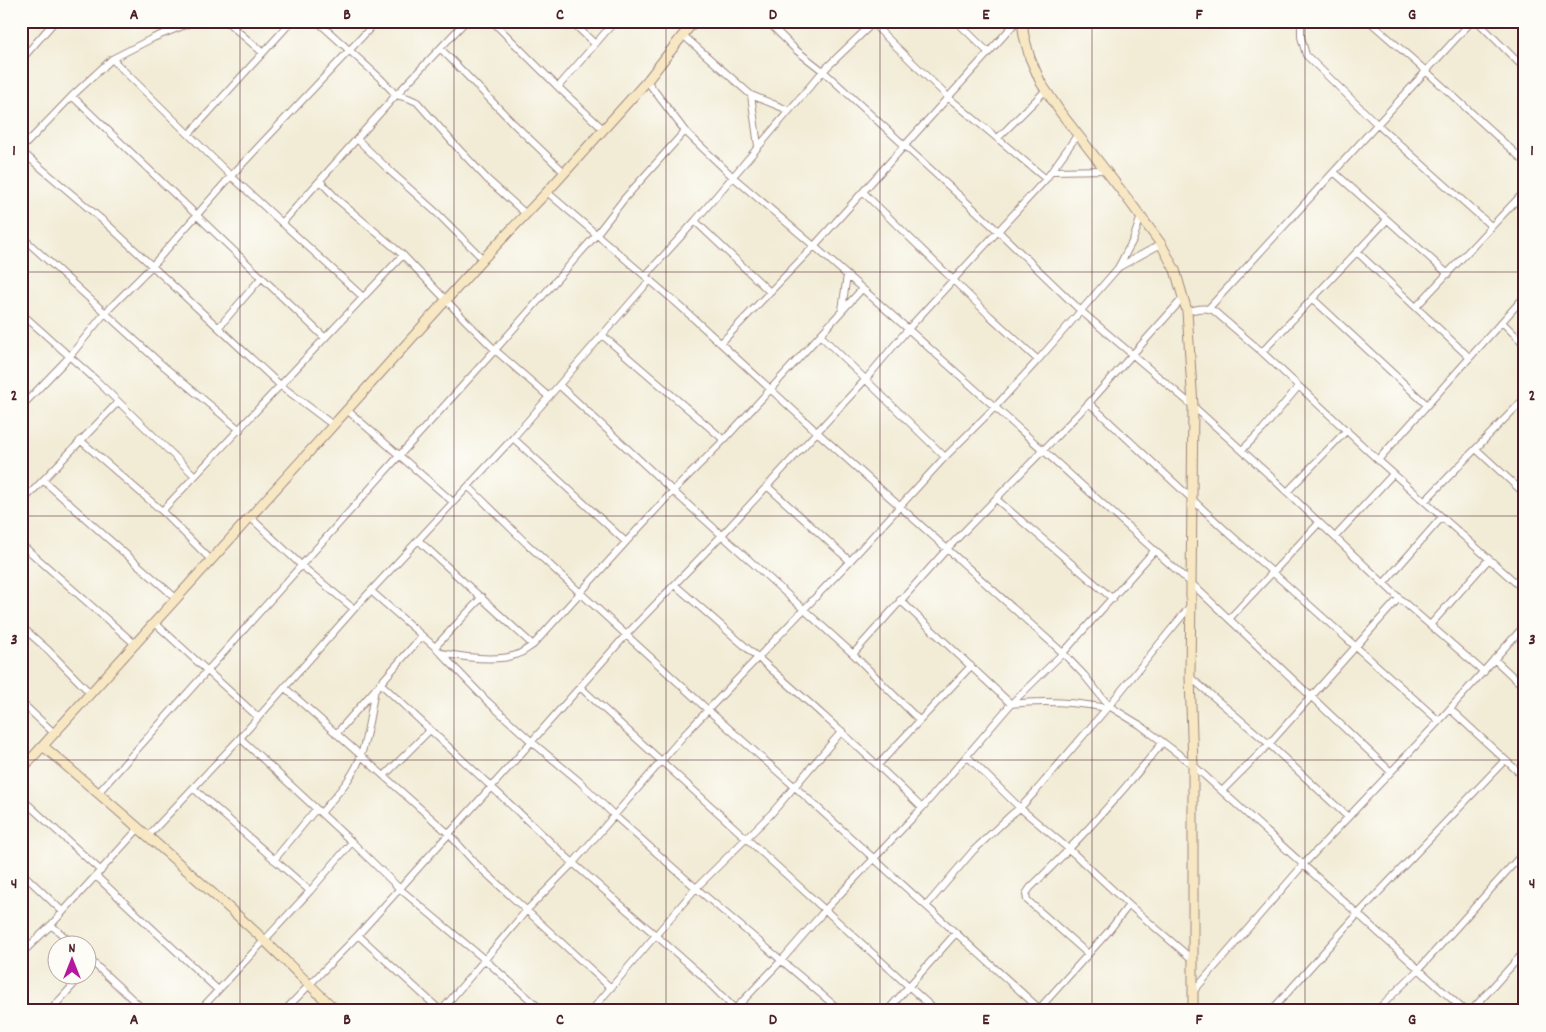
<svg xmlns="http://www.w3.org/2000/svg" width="1546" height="1032" viewBox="0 0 1546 1032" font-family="Dekko,sans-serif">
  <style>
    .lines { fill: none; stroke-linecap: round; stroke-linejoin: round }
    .street-casing { stroke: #9e8680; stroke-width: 8 }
    .secondary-casing { stroke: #9e8680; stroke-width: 11 }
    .street { stroke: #fff; stroke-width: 6 }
    .secondary { stroke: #f7e8c3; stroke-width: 9 }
    .grid { fill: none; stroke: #4a1f2b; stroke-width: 1; stroke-opacity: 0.55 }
    .neatline { fill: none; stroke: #4a1f2b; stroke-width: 2 }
    .grid-label { font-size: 16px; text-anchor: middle; font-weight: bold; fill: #4a1f2b }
  </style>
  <rect width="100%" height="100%" fill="#fdfcf7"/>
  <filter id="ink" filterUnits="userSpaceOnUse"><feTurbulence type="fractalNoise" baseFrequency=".02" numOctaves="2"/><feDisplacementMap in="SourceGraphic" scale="10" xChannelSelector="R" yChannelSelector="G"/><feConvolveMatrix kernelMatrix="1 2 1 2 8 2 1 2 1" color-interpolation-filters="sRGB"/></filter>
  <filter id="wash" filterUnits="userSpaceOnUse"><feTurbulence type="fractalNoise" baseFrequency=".0096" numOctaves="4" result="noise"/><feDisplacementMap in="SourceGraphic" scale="20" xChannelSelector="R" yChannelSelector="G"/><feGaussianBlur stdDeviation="1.12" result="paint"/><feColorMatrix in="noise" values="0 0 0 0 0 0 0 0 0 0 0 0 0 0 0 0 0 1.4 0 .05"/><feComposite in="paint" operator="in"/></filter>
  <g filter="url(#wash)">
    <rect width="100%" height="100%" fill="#f2ecd6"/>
  </g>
  <g filter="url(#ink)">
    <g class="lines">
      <g class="street-casing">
        <path id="street" d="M226,21L263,53
          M317,21L381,79L396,95L408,98L417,102L455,145L488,180L526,214
          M492,21L558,87L603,129
          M571,21L595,44
          M767,21L796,50L823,71L998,231L1081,311L1193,406L1268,474L1399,598L1484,672
          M870,21L949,98L1046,179
          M956,21L988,52
          M1301,21V37L1306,55L1378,125L1491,226
          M1369,21L1427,72L1525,162
          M1477,21L1525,69
          M684,36L751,95L788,110
          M441,49L514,124L564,172
          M112,59L231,176L363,297
          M21,60L55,21
          M647,81L685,131L733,177L814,246L908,329L1192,584L1391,772
          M558,87L615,21
          M751,95L758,146
          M72,96L325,338
          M189,134L292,21
          M998,138L1046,90
          M357,139L391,172L438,214L483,259
          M21,149L72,96L112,59L153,38L195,21
          M21,151L107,224L280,385L333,425
          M1052,171L1106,170
          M1334,172L1448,274
          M320,181L338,200L403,255L466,321L495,350L549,397
          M547,192L680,306L817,432L1063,653L1084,675L1109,706L1140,725L1193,765L1465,1011
          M863,192L990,316L1038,360
          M695,221L770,292
          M282,223L396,95L466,21
          M21,236L160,363L240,430
          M1357,252L1469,357
          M1119,267L1161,244
          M645,276L695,221L823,71L875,21
          M1313,299L1427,405
          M1416,307L1525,191
          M1209,308L1472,21
          M842,310L847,275
          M1187,311C1196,310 1205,306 1214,311L1262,352L1378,460L1525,591
          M21,313L96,380L195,476
          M1502,322L1525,345
          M219,327L261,278
          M602,335L724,440
          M820,335L945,457
          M721,343L814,246L1017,21
          M1262,352L1387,220
          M559,385L673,491L853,654L919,720
          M1089,403L1223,528L1439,721
          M21,407L70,356L105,313L152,266L231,176L377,21
          M347,410L453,502
          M513,438L626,542
          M80,440L162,511L211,560
          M1476,449L1525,494
          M1242,450L1263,429L1298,387
          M1378,460L1525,296
          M43,480L104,535L177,599
          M767,486L850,561
          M469,487L526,543L708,710L795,787L1042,1011
          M1287,492L1347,430
          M996,499L1113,599
          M1425,501L1525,398
          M21,503L118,402
          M162,511L403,255
          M250,517L302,566L354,609
          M1335,537L1393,474
          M418,540L533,645
          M21,544L136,645
          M1384,583L1442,517
          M675,585C758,658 843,730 922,808
          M371,591L435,647L487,701L532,742L579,781L615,816L696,888L841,1011
          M900,600L1011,704C1044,700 1075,702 1107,708
          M1229,619L1319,523
          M155,623L258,717
          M1431,624L1489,559
          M21,626L48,650L91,694
          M435,647L482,597
          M441,653C462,657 495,662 516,655C522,653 528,648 533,645L626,542L673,491L724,440L862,289
          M853,654L947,549L1089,403L1184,297
          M1494,659L1525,688
          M1190,677L1269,744L1348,817
          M380,683L573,863L699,973L736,1010
          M284,687L449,834L476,864L611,988
          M580,687L936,1011
          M21,702L55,734
          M1450,709L1525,778
          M336,734L422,636
          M240,738L352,842L400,889L484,959L543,1011
          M967,756L1020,808L1070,850L1129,905L1193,960
          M878,765L971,666
          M384,776L430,730
          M193,788L310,891
          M1222,791L1269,744L1399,598
          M98,793L399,456L495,350L596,235L624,199L685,131
          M21,798L101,871
          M321,813C336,795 354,777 361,755C368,734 371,710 375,689
          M149,835L240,738L354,609L513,438L650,280
          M274,860L316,809
          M21,872L62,911
          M96,876L218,990
          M926,906L973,851L1012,814L1020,808L1035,792L1107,708L1191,605
          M51,925L73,944
          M358,935L441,1011
          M21,954L51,925L139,828
          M1088,954L1027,900L1026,894L1030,888C1078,842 1121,794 1163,742
          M88,958L145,1011
          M1193,992L1303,865L1439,721L1525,625
          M1038,1010L1108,932L1129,905
          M50,1011L83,974
          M199,1011L310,891L352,842
          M284,1011L358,935L510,766L626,635L722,535L865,380L908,329L1046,179L1078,134
          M441,1011L526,911L573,863L685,734L850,561L945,457L995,407L1038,360L1118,268L1133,240L1141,216
          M591,1011L696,888L771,814L842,731
          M733,1011L781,961L825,910L922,808L1011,704L1063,653L1154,551
          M887,1011L956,933
          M1271,1011L1358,914L1505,760
          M1376,1011L1419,969L1525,851
          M1471,1011L1525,951"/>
      </g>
      <g class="secondary-casing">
        <path id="secondary" d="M1022,21L1024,36L1030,58L1041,83L1061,113L1127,198L1161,244L1175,270L1187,311L1193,406L1190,677L1193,765V1011
          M43,746C118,810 192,873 263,939C288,963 312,988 337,1011
          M21,770L347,410L483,259L547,192L647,81L694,21"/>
      </g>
      <use href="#street" class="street"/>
      <use href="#secondary" class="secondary"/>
    </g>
  </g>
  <path class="grid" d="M240,21V1011M454,21V1011M666,21V1011M880,21V1011M1092,21V1011M1305,21V1011M21,272H1525M21,516H1525M21,760H1525"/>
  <rect width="1546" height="1032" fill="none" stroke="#fdfcf7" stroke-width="55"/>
  <g transform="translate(72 960)"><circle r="24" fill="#fdfcf7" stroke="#b5a4a5"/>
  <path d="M0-4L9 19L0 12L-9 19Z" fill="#b5179e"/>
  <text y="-8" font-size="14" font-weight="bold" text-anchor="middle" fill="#4a1f2b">N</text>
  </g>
  <rect x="28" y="28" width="1490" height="976" class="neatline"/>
  <g class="grid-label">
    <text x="134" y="19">A</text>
    <text x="347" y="19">B</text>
    <text x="560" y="19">C</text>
    <text x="773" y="19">D</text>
    <text x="986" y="19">E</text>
    <text x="1199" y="19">F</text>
    <text x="1412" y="19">G</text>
    <text x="14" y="155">1</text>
    <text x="1532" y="155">1</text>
    <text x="14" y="400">2</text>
    <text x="1532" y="400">2</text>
    <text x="14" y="644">3</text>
    <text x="1532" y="644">3</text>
    <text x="14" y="888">4</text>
    <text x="1532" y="888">4</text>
    <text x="134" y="1024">A</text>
    <text x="347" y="1024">B</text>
    <text x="560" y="1024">C</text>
    <text x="773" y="1024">D</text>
    <text x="986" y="1024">E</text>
    <text x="1199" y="1024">F</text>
    <text x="1412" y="1024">G</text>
  </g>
</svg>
